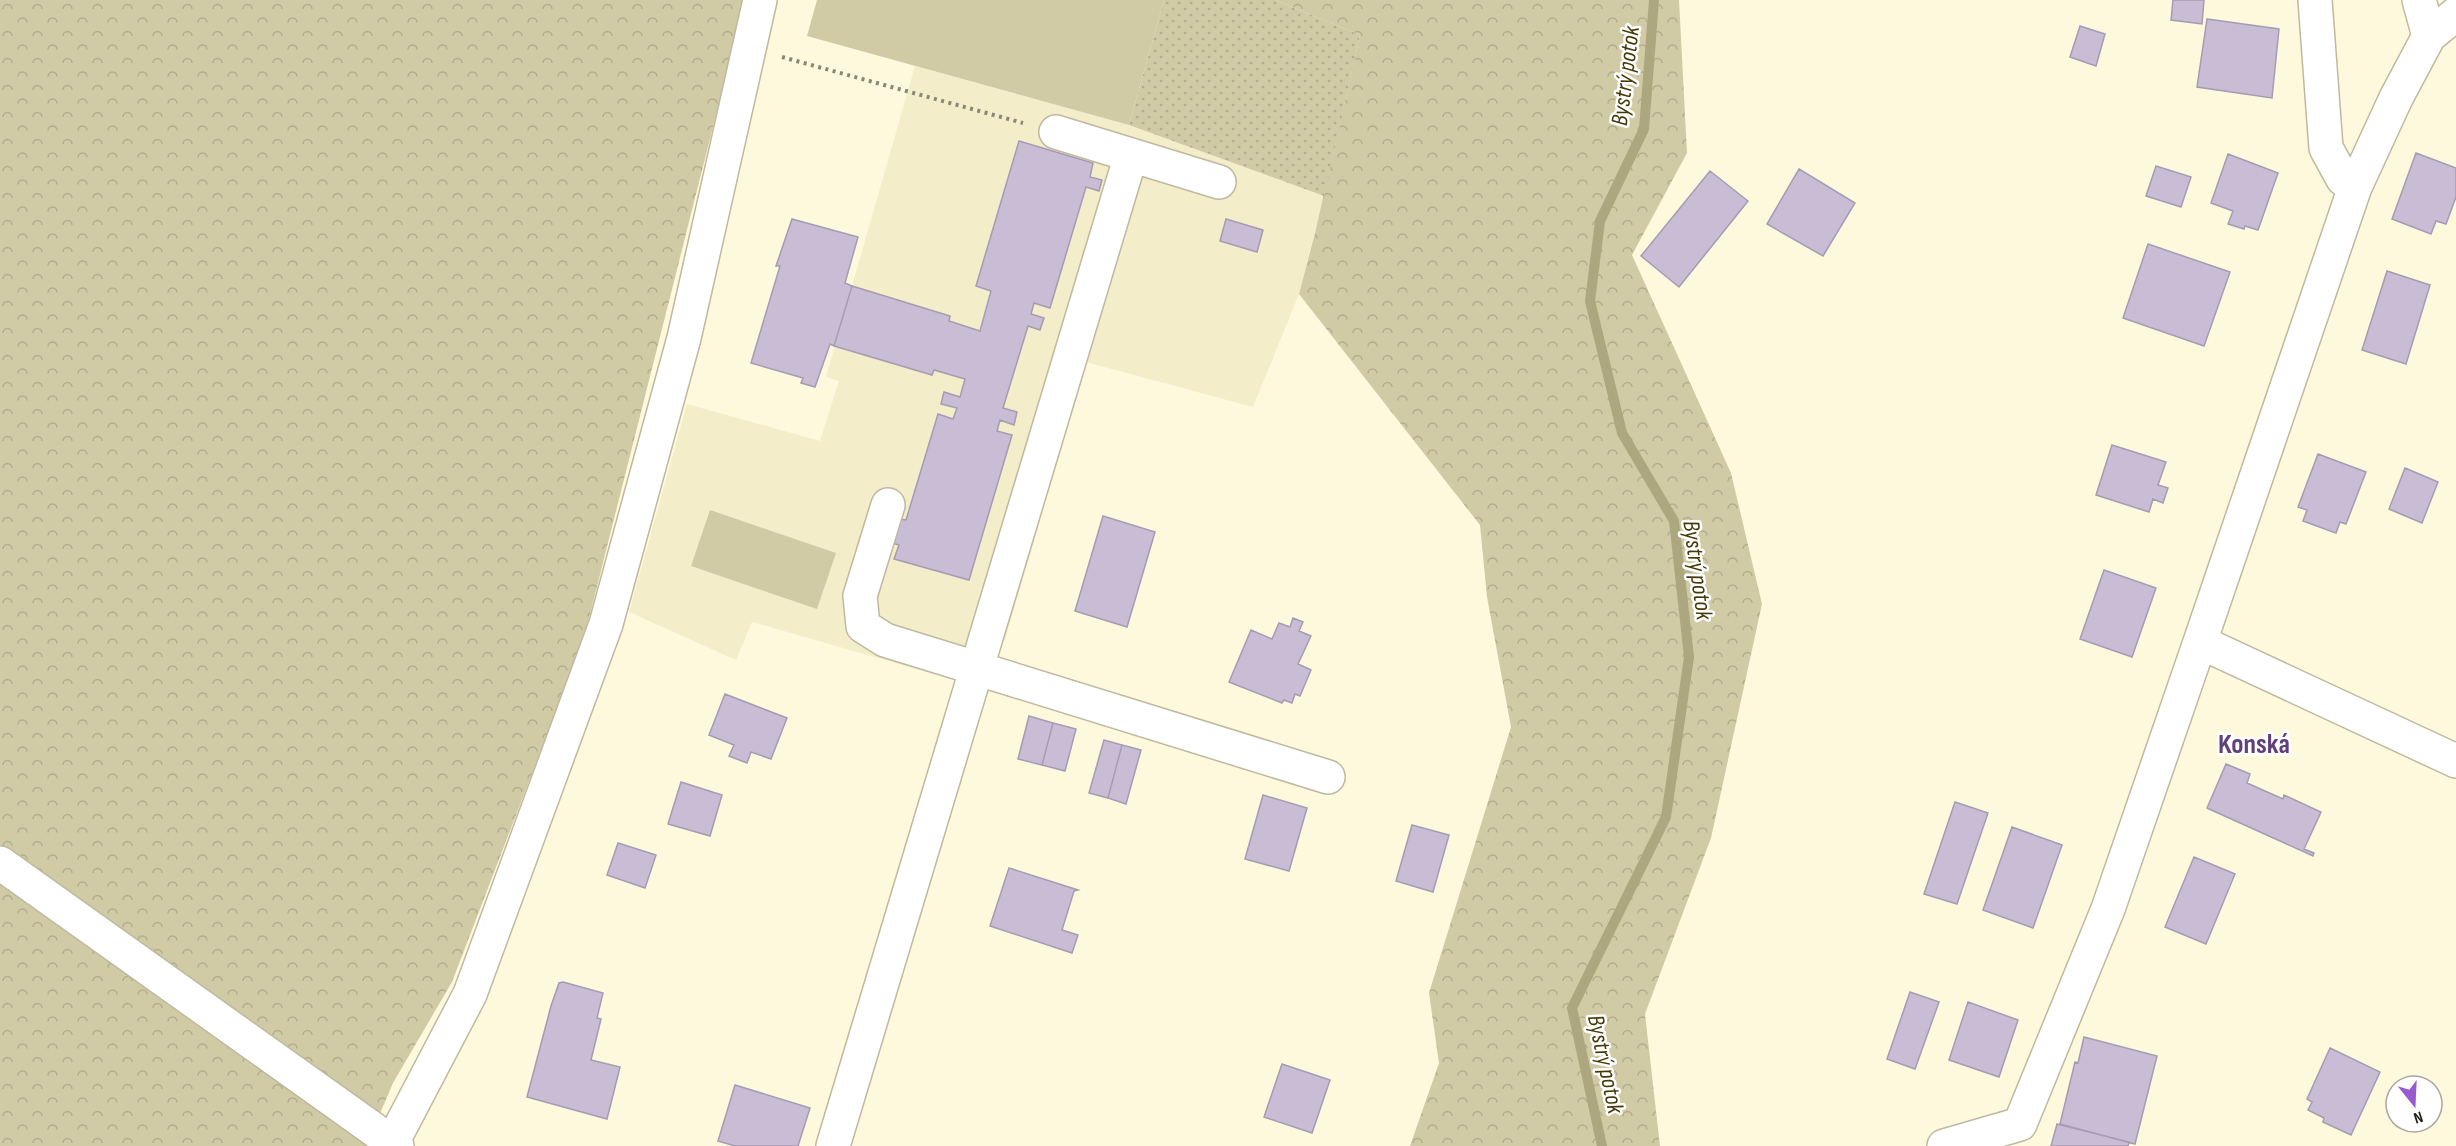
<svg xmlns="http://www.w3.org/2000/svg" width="2456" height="1146" viewBox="0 0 2456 1146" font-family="'Sofia Sans Condensed',sans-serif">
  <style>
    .built { fill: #f3edc9 }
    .forest { fill: url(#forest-crowns) }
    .garden { fill: url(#garden-dots) }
    .pitch { fill: #d0caa5 }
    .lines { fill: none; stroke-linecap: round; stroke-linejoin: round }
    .stream { stroke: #ada780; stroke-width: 10 }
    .building { fill: #c9bdd6; stroke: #a69bb3; stroke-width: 1.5 }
    .minor-casing { stroke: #beb99f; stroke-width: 36 }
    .path { stroke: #8b8775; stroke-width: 4; stroke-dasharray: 3 4.5; stroke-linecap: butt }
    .minor { stroke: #fff; stroke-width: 33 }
    .labels { text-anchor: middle; stroke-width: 5; stroke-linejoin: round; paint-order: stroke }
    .water-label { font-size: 24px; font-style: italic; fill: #433a08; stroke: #fff }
    .district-label { font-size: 28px; font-weight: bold; fill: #5f407b; stroke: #fff }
  </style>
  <defs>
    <pattern id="forest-crowns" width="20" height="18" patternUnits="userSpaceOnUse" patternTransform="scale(1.5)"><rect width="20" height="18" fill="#d0caa5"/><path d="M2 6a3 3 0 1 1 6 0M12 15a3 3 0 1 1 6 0" fill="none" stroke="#b2ad8d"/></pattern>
    <pattern id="garden-dots" width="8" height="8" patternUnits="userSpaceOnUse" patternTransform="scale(1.5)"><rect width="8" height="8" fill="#d0caa5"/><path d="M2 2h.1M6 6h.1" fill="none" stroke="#b2ad8d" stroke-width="1.8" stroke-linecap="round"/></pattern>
  </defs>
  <rect width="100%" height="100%" fill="#fef9dd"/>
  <path class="built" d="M915,66L1129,125L1324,196L1299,294L1253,407L1086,362L1005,640L934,674L752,622L736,660L629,612L687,404L820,441L839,381L826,377Z"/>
  <path class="forest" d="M0,0H745L584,638L452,982L393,1083L366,1146H0Z
    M1275,0H1679L1687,153L1632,255L1731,473L1762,604L1711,838L1645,1014L1660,1146H1410L1439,1063L1429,993L1511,727L1487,597L1480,525L1299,294L1315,233L1360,35Z"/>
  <path class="garden" d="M1164,0H1275L1360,35L1324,196L1129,125Z"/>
  <path class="pitch" d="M817,0H1164L1129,125L807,36Z
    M710,510L836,553L817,609L691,566Z"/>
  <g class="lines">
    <path class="stream" d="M1602,1146L1572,1008L1666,817L1689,657L1674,521L1622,433L1590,301L1600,221L1644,129L1654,0"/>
  </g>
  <path class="building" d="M2173,0H2204L2202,24L2171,20Z
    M2207,19L2279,29L2272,98L2197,87Z
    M2080,26L2105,34L2096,66L2070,57Z
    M1019,141L1093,163L1090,177L1102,180L1099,191L1086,187L1050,308L1034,303L1031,314L1044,318L1040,330L1028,326L1003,408L1017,412L1014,425L1000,420L997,431L1012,435L969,580L894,559L899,545L892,543L899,519L906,520L938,414L953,419L957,408L941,404L944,392L960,397L965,379L934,370L932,375L834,346L852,286L950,316L949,321L980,331L991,291L976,286Z
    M2416,153L2456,168V197L2446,224L2436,221L2431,234L2392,219Z
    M2228,154L2278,173L2258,230L2245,226L2244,229L2228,224L2233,211L2211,203Z
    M2156,166L2191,177L2181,207L2146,196Z
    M1799,169L1855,203L1823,256L1767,224Z
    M1710,171L1748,201L1679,287L1641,256Z
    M792,219L858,237L845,283L852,286L834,346L830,344L815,387L801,383L803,378L751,363L780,266H776Z
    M1226,219L1263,230L1257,252L1220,241Z
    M2148,244L2230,272L2204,346L2123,318Z
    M2387,271L2430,285L2406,364L2362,350Z
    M2112,445L2166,462L2158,485L2168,488L2163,503L2153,499L2149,512L2096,495Z
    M2318,454L2366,472L2346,524L2340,522L2336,533L2303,521L2307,510L2298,507Z
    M2405,468L2438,482L2422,523L2389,509Z
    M1103,516L1155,532L1127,627L1075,611Z
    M2104,570L2156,588L2132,657L2080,639Z
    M1293,618L1303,622L1299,631L1311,636L1298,664L1311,670L1300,696L1295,694L1292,703L1284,700L1282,703L1229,682L1251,630L1272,639L1279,623L1290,627Z
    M725,694L787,718L771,759L751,752L747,763L729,756L734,745L709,735Z
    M1029,716L1053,723L1042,765L1018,759Z
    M1053,723L1076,729L1065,771L1042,765Z
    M1104,740L1122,745L1108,798L1089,793Z
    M1122,745L1141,750L1126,804L1108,798Z
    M2226,764L2250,774L2247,783L2283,799L2284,795L2321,812L2304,849L2314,853L2313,856L2207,808Z
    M681,782L722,795L710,836L668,824Z
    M1263,795L1307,808L1289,871L1245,859Z
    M1955,802L1988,813L1957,904L1924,894Z
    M1412,825L1449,835L1433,892L1396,881Z
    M2012,827L2062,845L2033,928L1983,910Z
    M618,843L656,855L645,888L607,875Z
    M2194,857L2235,874L2206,944L2165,927Z
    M1009,868L1078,890L1074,891L1062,930L1078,935L1072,953L990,926Z
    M563,982L603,993L597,1018L601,1019L591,1060L620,1067L607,1119L527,1097L551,1006L559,983Z
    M1910,992L1939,1002L1915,1069L1887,1059Z
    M1968,1002L2018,1020L1999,1077L1949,1060Z
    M2084,1037L2157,1056L2135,1144L2060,1124L2075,1062L2078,1063Z
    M2330,1048L2380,1072L2351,1135L2323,1122L2324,1118L2308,1110L2312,1102L2307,1099Z
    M1282,1064L1330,1080L1312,1133L1264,1117Z
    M735,1085L810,1108L798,1146H735L718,1141Z
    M2057,1124L2129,1142L2128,1146H2051Z"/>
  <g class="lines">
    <g class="minor-casing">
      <path id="minor" d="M2315,0L2326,148L2343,179L2355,187
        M2419,0L2429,36
        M1056,132L1131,155
        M888,505L860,596L863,626L885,640L1328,777
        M2200,642L2355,187L2396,98L2429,36L2456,14
        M0,863L397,1146
        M392,1143L470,994L606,624L684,338L760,0
        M833,1146L1131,155L1219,182
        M1944,1146L2020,1124L2108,909L2200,642L2456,761"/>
    </g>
    <path class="path" d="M782,57L1023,123"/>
    <use href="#minor" class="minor"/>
  </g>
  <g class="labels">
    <g class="water-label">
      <text transform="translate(1625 76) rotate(-83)" y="8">Bystrý potok</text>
      <text transform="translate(1698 570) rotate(82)" y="8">Bystrý potok</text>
      <text transform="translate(1606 1064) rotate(78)" y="8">Bystrý potok</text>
    </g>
    <g class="district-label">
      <text x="2254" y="753">Konská</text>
    </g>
  </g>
  <g transform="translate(2414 1104) rotate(162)"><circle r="28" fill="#ffffff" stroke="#a7a6a2" stroke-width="1.5"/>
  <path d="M0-4.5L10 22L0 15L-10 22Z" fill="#9959cf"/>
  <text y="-9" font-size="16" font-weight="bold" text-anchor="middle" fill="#222016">N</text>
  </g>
</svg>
